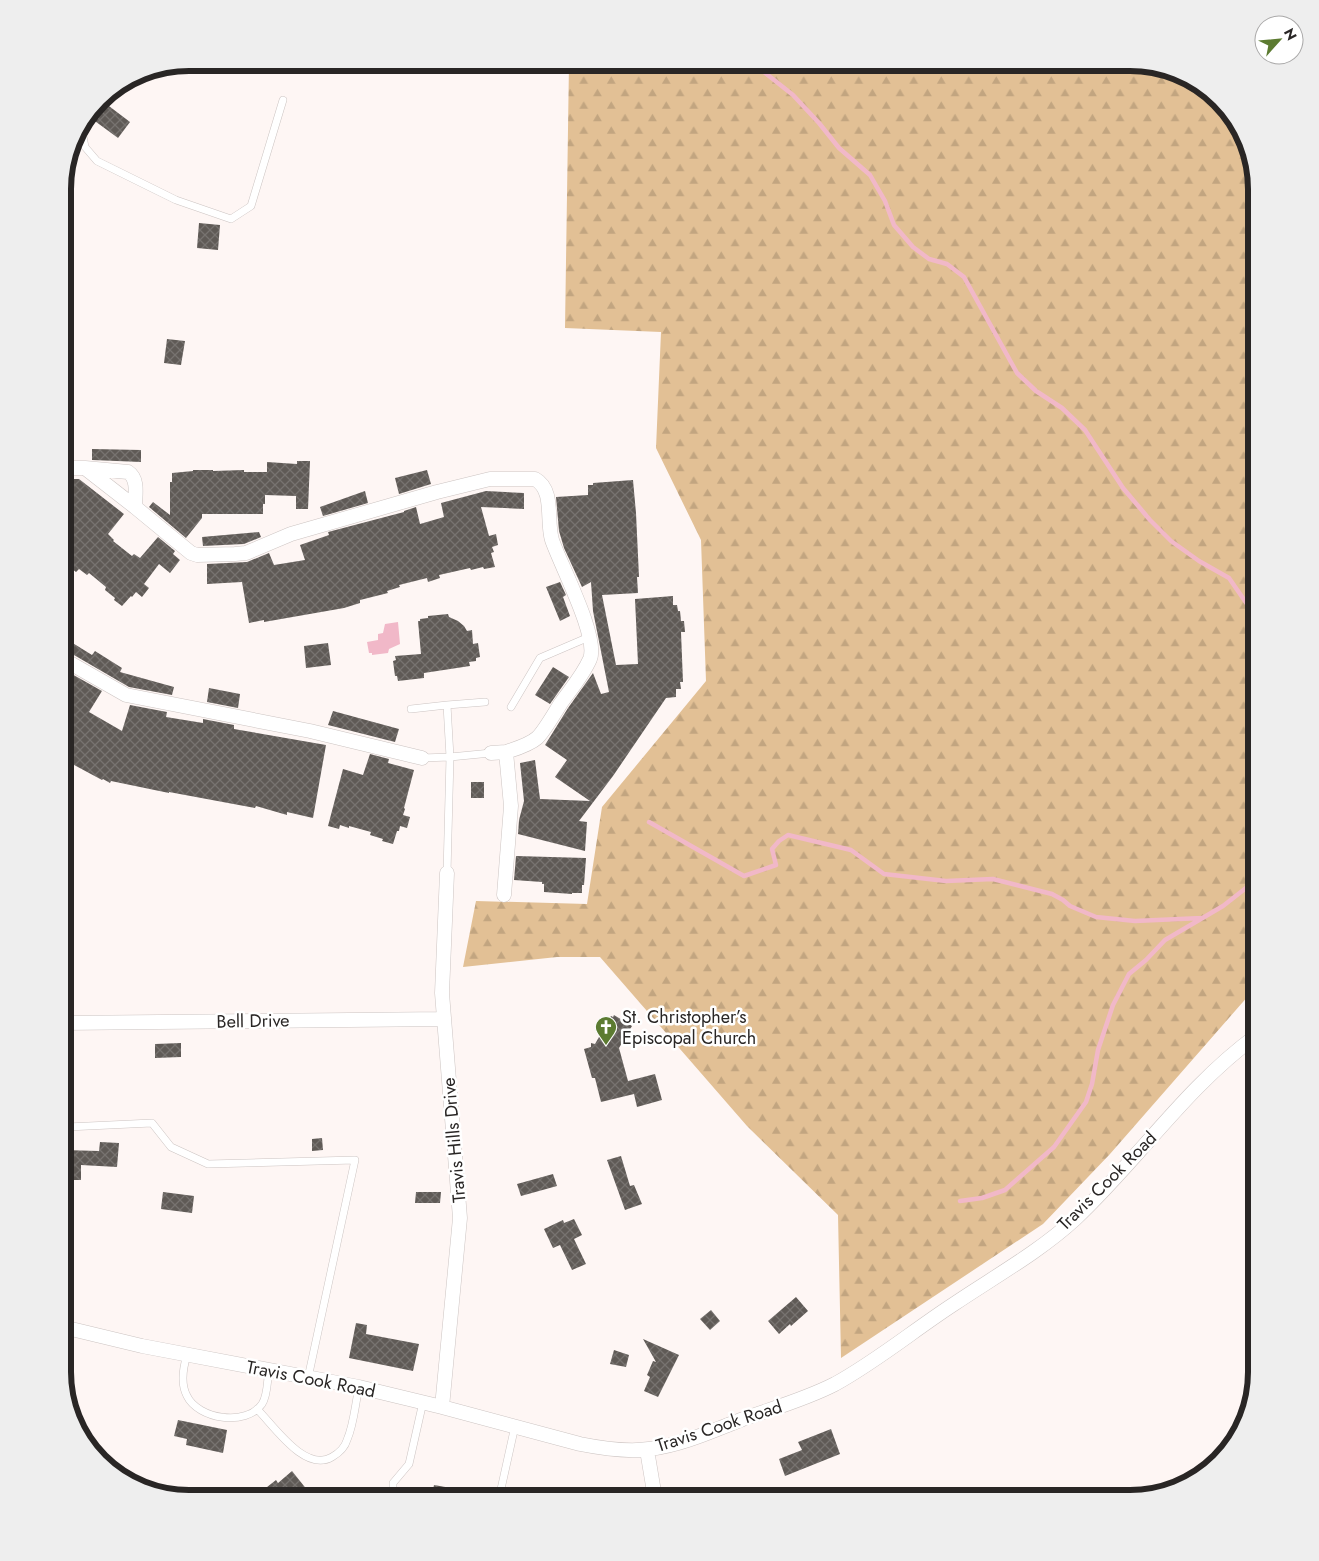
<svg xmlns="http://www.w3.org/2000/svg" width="1319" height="1561" viewBox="0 0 1319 1561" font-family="Jost,sans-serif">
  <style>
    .forest { fill: url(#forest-firs) }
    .water { fill: #f1b8c8 }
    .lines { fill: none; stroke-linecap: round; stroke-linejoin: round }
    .stream { stroke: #f1b8c8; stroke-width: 4.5 }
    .building { fill: url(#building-cross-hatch) }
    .lane-casing { stroke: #ccc4c2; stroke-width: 8 }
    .street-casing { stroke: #ccc4c2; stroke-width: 15 }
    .lane { stroke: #fff; stroke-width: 7 }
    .street { stroke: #fff; stroke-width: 14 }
    .labels { text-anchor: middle; stroke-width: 5; stroke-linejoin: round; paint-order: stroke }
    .poi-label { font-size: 18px; fill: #292625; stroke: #fff; text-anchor: start }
    .street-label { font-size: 18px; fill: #292625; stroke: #fff }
    .rim { fill: none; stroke: #292625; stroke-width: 6 }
  </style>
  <defs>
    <pattern id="forest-firs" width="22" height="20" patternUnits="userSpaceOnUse" patternTransform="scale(1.25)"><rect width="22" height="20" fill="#e2c095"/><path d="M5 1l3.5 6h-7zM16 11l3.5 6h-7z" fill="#c2a580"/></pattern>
    <pattern id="building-cross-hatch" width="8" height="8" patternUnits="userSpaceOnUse" patternTransform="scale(1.25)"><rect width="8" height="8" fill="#5f5a56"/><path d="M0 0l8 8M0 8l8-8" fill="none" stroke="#777370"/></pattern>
  </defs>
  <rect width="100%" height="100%" fill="#fef6f4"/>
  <path class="forest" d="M569,63H1138L1186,76L1231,112L1250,148L1256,189V987L1110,1154L1043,1224L841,1358L838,1215L747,1126L600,957H557L463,967L476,901L587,904L602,807L706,681L701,540L656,448L661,332L565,328Z"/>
  <path class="water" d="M398,622L400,644L389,649L388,653L372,655V653H369L367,642L378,640V634L383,633L385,624Z"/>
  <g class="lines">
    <path class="stream" d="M745,63L764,72L793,95L819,123L839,148L870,175L885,201L894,225L913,247L929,259L947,264L964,277L1017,373L1036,391L1062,408L1085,430L1123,488L1150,520L1171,541L1199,561L1229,578L1247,604H1256
      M649,822L744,876L776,865L772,849L779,841L788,835L851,850L884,874L946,881L993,879L1052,894L1063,900L1070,906L1096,917L1135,921L1202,918
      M960,1201L982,1198L1005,1190L1054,1147L1086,1102L1092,1084L1098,1050L1113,1005L1129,974L1146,960L1165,940L1223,906L1246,888L1253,880L1256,873"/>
  </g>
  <path class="building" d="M101,100L130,122L118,138L88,116Z
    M199,223L220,225L218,250L197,248Z
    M167,339L185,341L181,365L164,363Z
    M92,449L141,450V462L92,460Z
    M297,461H310L308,509H296V496L265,495V504H263V514H202V518L186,538L149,507L153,502L170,515V482H172V473L193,471V470H213V471L244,470V472H267V462L297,464Z
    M427,470L431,484L399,494L395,478Z
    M63,479H79L124,514L108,534L114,540L113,541L132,556L134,554L140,558L158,537L175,551L173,554L180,560L170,573L159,564L144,584L149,588L142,597L136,592L132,597L131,596L122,606L114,600L115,598L105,590L106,587L89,573L87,575L79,569L76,572L67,565L70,561L63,556Z
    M633,480L636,513L639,577H637L638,593L602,595L616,665L638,664L635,599L673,596V605H677L678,611H680L681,621H684L685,632H681L683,682H680L681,689H676V697L666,698L613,776L579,821L587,822L585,851L518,834L519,820L524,801L520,763L535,760L540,799L590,801L555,777L567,760L545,745L568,708L593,673L601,694L609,692L593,611L591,582L582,587L564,548L559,531L556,497L588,495V485H593V483Z
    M365,491L368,503L323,516L320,507Z
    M486,491L524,493V509L481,507L489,536L496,534L498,545L492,547L494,552L491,553L495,567L484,569L483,567L471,570L470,568L439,575L440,578L428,582L427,578L399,585L400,587L387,591L388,593L360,600V603L344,608L264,622V620L249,623L242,582L207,584V564L247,562L269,553L274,565L305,560L300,545L329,535L328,532L404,512V511L416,507L420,524L444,517L441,503Z
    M259,532L261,537L244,544L203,546L202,537Z
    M560,582L566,595L563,597L570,616L560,621L546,587Z
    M448,614L449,617L458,621L464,626L467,631L472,630L473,644L478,643L480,657L476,658V661L469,662L470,666L424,673V678L398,681L397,676H395L393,661L396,660L395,656L421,654L418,621H420V619L428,618V616Z
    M63,637L92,655L95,651L122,668L120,672L174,687L172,695L129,687L67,651L63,650Z
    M328,643L331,665L306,668L304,646Z
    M553,667L569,677L550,704L535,695Z
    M70,673L102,691L89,712L122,731L130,705L167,712L166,717L203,723V719L234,725V729L326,745L313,818L287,812V815L256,806L255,808L169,792V793L111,781L110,783L103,779L102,780L63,759V685Z
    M209,688L240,694L238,708L207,702Z
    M333,711L399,729L395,742L328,725Z
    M370,754L389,759L388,763L414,770L404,808L405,809L403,815L410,817L407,828L400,826L399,831H397L393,844L382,841L383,839L370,835L371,832L349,826V828L340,825L339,829L328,826L343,769L363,775Z
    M471,782H484V798H471Z
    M516,856L586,858L584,885H582V893H572V894L544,892V884H542V882L514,880Z
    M614,1015L632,1026L619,1048L628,1081L655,1074L662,1100L637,1107L634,1094L601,1102L595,1078H592L584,1049L591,1047V1043L595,1044L611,1016L613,1017Z
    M181,1043V1057L155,1058V1044Z
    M322,1138L323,1150L312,1151V1139Z
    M100,1142L119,1143L117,1167L81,1165V1180H63V1150L99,1151Z
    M621,1156L630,1186L634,1185L642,1204L625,1210L607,1160Z
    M553,1174L557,1186L521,1196L517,1184Z
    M163,1192L194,1196L192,1213L161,1209Z
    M416,1192H441L440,1203H415Z
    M574,1219L582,1235L574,1239L586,1264L572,1270L560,1245L553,1248L544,1229L563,1220L564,1223Z
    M796,1297L808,1311L791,1326L790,1324L779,1334L768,1321Z
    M711,1310L720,1321L710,1330L700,1319Z
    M356,1323L367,1325L366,1334L419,1344L413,1371L349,1358Z
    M643,1339L679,1355L658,1397L644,1391L650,1377L647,1375L653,1361L656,1362Z
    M614,1350L629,1355L626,1367L610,1364Z
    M178,1420L227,1430L223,1453L186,1445L187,1439L174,1436Z
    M831,1429L840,1454L785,1476L779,1459L802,1450L798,1442Z
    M292,1471L308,1491L298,1498H253L276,1480L278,1483Z
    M434,1485L451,1488L449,1498H431Z"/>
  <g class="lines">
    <g class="lane-casing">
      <path id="lane" d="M81,126L85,147L97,161L176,200L231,219L251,206L283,100
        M511,707L540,658L589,637
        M411,709L447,705
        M422,758L450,757L447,705L485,702
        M447,873L450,757L491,753
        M67,1127L152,1123L171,1147L208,1164L355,1160L308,1378
        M187,1355C183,1368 180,1383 187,1396C198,1419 246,1427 262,1404C268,1395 267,1380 269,1370
        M257,1409C274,1426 305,1473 332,1457C339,1453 345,1447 347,1440C354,1424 355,1405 359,1387
        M393,1498V1483L409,1464L423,1402
        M499,1498L515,1426"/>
    </g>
    <g class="street-casing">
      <path id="street" d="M63,468H85L128,472C139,479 135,496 135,507L85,468
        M135,507L191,553L197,555L235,554L246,553L291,534L437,492L490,479H535C555,490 546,521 552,540C560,564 599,637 590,659C583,675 571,689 561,703C555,712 544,732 537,738C529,745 515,749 506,752L511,806L504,895
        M63,659L126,695L310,731L422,758
        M491,753L506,752
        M63,1023L444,1019
        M63,1327L142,1346L359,1387L442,1407L580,1444C600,1448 629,1452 649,1449C682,1445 712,1431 743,1419C774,1408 806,1399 835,1384C877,1361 914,1330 954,1304C994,1277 1039,1252 1075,1219C1138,1160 1186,1087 1256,1036
        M442,1407L460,1218L442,993L447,873
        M647,1450L655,1498"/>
    </g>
    <use href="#lane" class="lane"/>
    <use href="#street" class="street"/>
  </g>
  <defs>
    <g id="church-pin" transform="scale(1.125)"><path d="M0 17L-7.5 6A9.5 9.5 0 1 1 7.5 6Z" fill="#5c7b31" stroke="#fff"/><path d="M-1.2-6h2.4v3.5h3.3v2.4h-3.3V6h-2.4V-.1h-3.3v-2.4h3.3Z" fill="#fff"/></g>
  </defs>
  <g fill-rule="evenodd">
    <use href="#church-pin" x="606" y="1027"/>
  </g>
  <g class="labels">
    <g class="poi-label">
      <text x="622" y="1023">St. Christopher’s<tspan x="622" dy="21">Episcopal Church</tspan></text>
    </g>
    <g class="street-label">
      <text transform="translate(253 1021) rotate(-1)" y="6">Bell Drive</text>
      <text transform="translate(454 1140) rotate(-95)" y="6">Travis Hills Drive</text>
      <text transform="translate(1107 1181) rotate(-45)" y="6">Travis Cook Road</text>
      <text transform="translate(311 1379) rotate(11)" y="6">Travis Cook Road</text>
      <text transform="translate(719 1426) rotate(-18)" y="6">Travis Cook Road</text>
    </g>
  </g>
  <path d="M0 0H1319V1561H0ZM189 71H1130A118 118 0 0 1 1248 189V1372A118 118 0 0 1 1130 1490H189A118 118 0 0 1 71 1372V189A118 118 0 0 1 189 71Z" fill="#eee" fill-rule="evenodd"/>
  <path class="rim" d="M189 71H1130A118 118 0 0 1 1248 189V1372A118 118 0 0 1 1130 1490H189A118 118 0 0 1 71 1372V189A118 118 0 0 1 189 71Z"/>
  <g transform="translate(1279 40) rotate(63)"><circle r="24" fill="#ffffff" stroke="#a9a8a8"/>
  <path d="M0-4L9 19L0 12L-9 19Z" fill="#5c7b31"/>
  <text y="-8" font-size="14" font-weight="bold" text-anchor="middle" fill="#292625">N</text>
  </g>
</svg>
